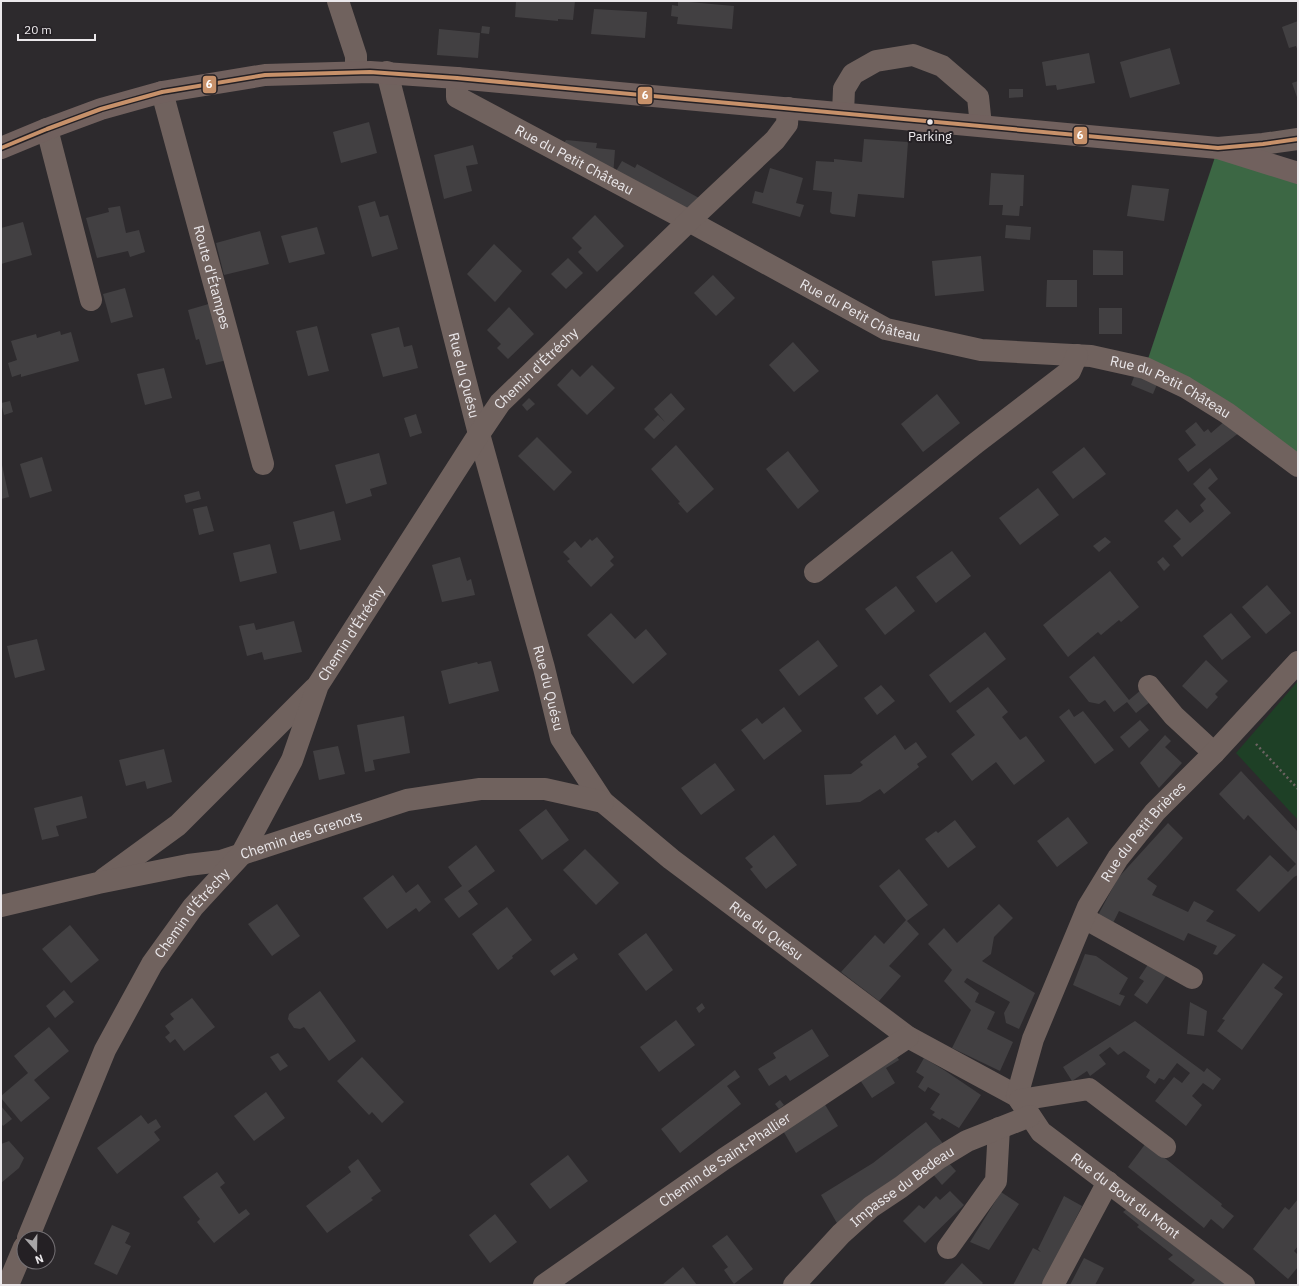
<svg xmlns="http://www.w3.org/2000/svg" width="1299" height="1286" font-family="'IBM Plex Sans',sans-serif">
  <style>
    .green { fill: #1e4026 }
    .forest { fill: #3c6744 }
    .building { fill: #424042 }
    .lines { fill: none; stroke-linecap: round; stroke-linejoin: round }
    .path { stroke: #6c6362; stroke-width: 2.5; stroke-dasharray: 2 3; stroke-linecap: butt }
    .minor { stroke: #70625e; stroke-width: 22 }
    .major { stroke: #71615e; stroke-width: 22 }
    .bus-1-casing { stroke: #242024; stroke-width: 7 }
    .bus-1 { stroke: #c7916a; stroke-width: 4 }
    .bus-dot { fill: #ebe8eb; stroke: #242024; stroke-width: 1.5 }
    .labels { text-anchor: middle; stroke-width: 4; stroke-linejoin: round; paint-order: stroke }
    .bus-label { font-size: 13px; fill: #ebe8eb; stroke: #242024 }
    .street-label { font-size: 14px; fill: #ebe8eb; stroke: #242024 }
    .line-badge { stroke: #242024; stroke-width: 1.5 }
    .badge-label { font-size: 11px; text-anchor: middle; font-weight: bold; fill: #fff }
  </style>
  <rect width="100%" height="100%" fill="#2d2a2d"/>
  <path class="green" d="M1298 681V820L1236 753Z"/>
  <path class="forest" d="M1218 148 1298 176V466L1145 368Z"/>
  <g class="building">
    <path d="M516 1H575L573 20 558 19V21L515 17Z"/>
    <path d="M678 1 734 6 732 29 677 24 678 17 671 16 672 5 678 6Z"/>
    <path d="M594 9 647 12 645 38 591 34Z"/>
    <path d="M1298 21V51L1296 46 1289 48 1282 27Z"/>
    <path d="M482 26 490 27 489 34 481 33Z"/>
    <path d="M439 29 480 33 478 58 437 55Z"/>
    <path d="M1170 48 1180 84 1130 98 1120 62Z"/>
    <path d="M1089 53 1095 83 1057 90 1056 85 1046 86 1042 62Z"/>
    <path d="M1298 81V100L1292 83Z"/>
    <path d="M1009 89H1023V97L1009 98Z"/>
    <path d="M369 122 377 153 341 163 333 132Z"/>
    <path d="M864 139 908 142 904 198 858 194 855 217 832 214 830 212 832 192 813 190 816 161 834 162V159L862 162Z"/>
    <path d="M566 140 597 143 596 148 615 150 613 176 561 148Z"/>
    <path d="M473 145 478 164 466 166 472 191 444 199 434 155Z"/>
    <path d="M622 161 635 168 637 164 699 198 681 213 613 176Z"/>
    <path d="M770 168 803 178 796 203 804 205 800 217 752 203 755 191 763 193Z"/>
    <path d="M991 173 1024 175 1023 206H1020L1019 216 1002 215 1003 205H989Z"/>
    <path d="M1132 185 1169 189 1164 221 1127 216Z"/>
    <path d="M375 201 380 217 388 215 398 249 372 257 358 206Z"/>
    <path d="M120 206 126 233 139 230 145 252 130 257 128 251 97 258 86 218 109 212 108 208Z"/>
    <path d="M595 215 624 246 597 272 578 252 582 248 572 238Z"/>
    <path d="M23 222 32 255 1 264V228Z"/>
    <path d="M1006 225 1031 227 1030 240 1005 238Z"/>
    <path d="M317 227 325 254 289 263 281 236Z"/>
    <path d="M260 231 269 264 224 275 216 243Z"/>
    <path d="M494 244 522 271 495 302 467 274Z"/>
    <path d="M1093 250 1123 251V275H1093Z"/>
    <path d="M981 256 984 291 935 296 932 261Z"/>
    <path d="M568 258 583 273 566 289 551 274Z"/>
    <path d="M713 275 735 298 716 316 694 293Z"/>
    <path d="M1047 280H1077V307H1046Z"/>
    <path d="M125 288 133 317 111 323 103 294Z"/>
    <path d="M212 303 227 360 206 365 199 339 196 340 188 310Z"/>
    <path d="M509 307 534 334 508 359 497 348 501 344 487 330Z"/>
    <rect x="1099" y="308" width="23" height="26"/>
    <path d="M317 326 329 371 308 376 296 331Z"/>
    <path d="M399 327 404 347 412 345 418 368 383 377 371 334Z"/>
    <path d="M60 331 61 335 71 332 79 361 21 377V374L12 377 8 363 17 360 11 341 36 334 37 338Z"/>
    <path d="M793 342 819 371 794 392 769 365Z"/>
    <path d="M592 365 615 388 587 415 557 385 572 369 580 377Z"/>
    <path d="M164 368 172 398 145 405 137 374Z"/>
    <path d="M1135 374 1158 382 1153 394 1131 385Z"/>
    <path d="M671 393 685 409 654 439 644 429 658 415 665 422 654 409Z"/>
    <path d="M937 394 960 423 923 452 901 424Z"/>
    <path d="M529 398 535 404 527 411 522 405Z"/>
    <path d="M10 401 13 412 4 415 1 403Z"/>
    <path d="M416 414 422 433 410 437 404 418Z"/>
    <path d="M1225 421 1240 432 1188 472 1178 459 1196 445 1185 431 1196 422 1204 432 1208 429 1211 433Z"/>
    <path d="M537 437 572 472 554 491 518 456Z"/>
    <path d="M676 445 714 489 687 513 678 503 680 502 651 469Z"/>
    <path d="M1084 447 1106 474 1073 499 1052 472Z"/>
    <path d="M788 451 819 491 798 509 766 469Z"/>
    <path d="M379 453 387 484 370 489 372 496 346 504 335 465Z"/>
    <path d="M42 457 52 491 30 498 20 464Z"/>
    <path d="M2 465 9 497 1 499V466Z"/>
    <path d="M1210 468 1218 479 1208 488 1231 513 1182 557 1173 546 1181 539 1164 521 1177 509 1190 523 1204 511 1200 505 1206 499 1193 484Z"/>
    <path d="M1038 488 1059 515 1020 545 999 518Z"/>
    <path d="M199 491 201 499 186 503 184 495Z"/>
    <path d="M207 506 214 531 199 535 193 509Z"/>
    <path d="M334 511 341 540 300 550 293 522Z"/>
    <path d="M597 537 614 557 610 561 614 565 591 587 567 561 570 559 563 552 575 541 581 548 590 539 592 541Z"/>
    <path d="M1105 537 1111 542 1099 552 1093 546Z"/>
    <path d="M270 544 277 573 240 582 233 553Z"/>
    <path d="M952 551 971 576 936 603 916 577Z"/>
    <path d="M460 557 467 581 471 579 475 595 442 602 432 565Z"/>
    <path d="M1163 557 1170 565 1164 571 1157 562Z"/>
    <path d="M1110 571 1139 607 1121 622 1119 620 1101 635 1098 632 1068 657 1043 625Z"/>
    <path d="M1267 585 1291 613 1266 634 1242 607Z"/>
    <path d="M896 586 915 611 885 635 865 609Z"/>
    <path d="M611 613 635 639 646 629 667 654 633 684 587 635Z"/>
    <path d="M1231 613 1251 637 1222 660 1203 636Z"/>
    <path d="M294 621 302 652 264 660 262 652 247 656 239 626 254 623 256 630Z"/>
    <path d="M985 632 1006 659 950 703 929 675Z"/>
    <path d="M37 639 45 670 15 678 7 646Z"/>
    <path d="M818 640 838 666 799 696 779 670Z"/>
    <path d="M1094 656 1129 700 1141 690 1150 702 1136 713 1127 702 1114 712 1105 700 1099 704 1089 702 1069 677Z"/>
    <path d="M1206 660 1228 681 1215 694 1218 697 1207 709 1182 686Z"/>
    <path d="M491 661 499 691 449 704 441 671 477 662 478 664Z"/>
    <path d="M881 685 895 701 877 715 864 698Z"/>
    <path d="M988 687 1008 712 1002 717 1020 740 1026 736 1045 761 1014 785 996 762 972 781 951 754 975 735 956 711Z"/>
    <path d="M784 707 802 731 764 760 741 730 757 718 762 724Z"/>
    <path d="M1069 709 1074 717 1083 711 1114 750 1095 764 1059 717Z"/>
    <path d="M404 716 410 753 373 760 375 770 365 772 357 725Z"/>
    <path d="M1140 720 1149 730 1129 748 1120 737Z"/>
    <path d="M895 735 905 750 916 742 927 757 917 764 919 767 884 794 880 789 860 802 826 805 824 775 851 774 863 765 860 762Z"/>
    <path d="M1165 735 1171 741 1165 747 1182 763 1159 788 1140 763Z"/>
    <path d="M338 746 345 774 319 780 313 751Z"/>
    <path d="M164 749 172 782 147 789 145 781 126 786 119 760Z"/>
    <path d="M715 763 735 790 701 815 681 788Z"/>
    <path d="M1241 771 1298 832V875L1294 877 1259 912 1236 890 1270 855 1288 872 1296 864 1248 815 1244 820 1219 794Z"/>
    <path d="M82 796 87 818 56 826 59 836 42 840 34 808Z"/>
    <path d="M546 809 569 840 542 860 519 830Z"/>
    <path d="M1068 817 1088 843 1057 867 1037 841Z"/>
    <path d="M955 820 976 847 948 868 925 839 936 831 938 833Z"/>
    <path d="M1168 823 1183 838 1147 879 1157 886 1152 895 1188 912 1194 901 1214 911 1206 921 1236 935 1217 955 1213 954 1217 946 1188 933 1184 941 1119 911 1112 925 1097 917 1118 878Z"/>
    <path d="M774 835 797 865 766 889 750 869 753 867 745 858Z"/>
    <path d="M476 845 495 871 468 891 478 904 459 918 444 899 462 886 448 867Z"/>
    <path d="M585 849 619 883 596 905 563 870Z"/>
    <path d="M899 869 928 905 907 921 919 934 889 966 901 976 879 1001 841 972 875 935 884 944 906 920 879 886Z"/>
    <path d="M393 875 406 893 418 884 431 902 419 912 416 908 387 929 363 898Z"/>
    <path d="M277 904 300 936 272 956 248 924Z"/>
    <path d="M999 904 1013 918 994 937 991 954 982 961 1035 993 1019 1029 1006 1023 1004 1013 1010 1002 967 978 964 982 979 993 975 1002 995 1012 987 1029 1013 1042 1000 1071 952 1048 971 1010 944 981 952 970 928 944 944 928 957 943Z"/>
    <path d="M507 907 532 940 512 956 513 958 498 970 472 934Z"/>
    <path d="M70 925 99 960 71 983 42 949Z"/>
    <path d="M646 933 673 970 646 991 618 954Z"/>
    <path d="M574 953 578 959 554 976 550 971Z"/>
    <path d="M1085 954 1096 956 1128 978 1119 994 1125 996 1120 1006 1073 985Z"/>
    <path d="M1149 963 1168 973 1147 1004 1134 995 1144 981 1139 978Z"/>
    <path d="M1263 963 1283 977 1274 988 1283 994 1242 1050 1217 1031 1225 1020 1222 1019Z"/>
    <path d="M64 990 74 1002 55 1018 46 1006Z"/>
    <path d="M320 991 356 1041 329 1061 304 1027 300 1029 294 1028 288 1019 289 1014Z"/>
    <path d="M192 998 215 1027 184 1051 175 1039 170 1043 165 1037 170 1033 165 1026 174 1019 170 1014Z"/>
    <path d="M1190 1002 1207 1011 1204 1036 1187 1034Z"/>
    <path d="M702 1003 705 1008 699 1013 696 1008Z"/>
    <path d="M676 1020 695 1045 659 1072 640 1047Z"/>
    <path d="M1135 1021 1204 1072 1207 1068 1221 1079 1213 1090 1203 1083 1192 1096 1202 1105 1186 1126 1155 1101 1174 1077 1182 1083 1190 1073 1177 1063 1164 1080 1159 1078 1155 1084 1146 1077 1150 1070 1124 1051 1118 1055 1110 1047 1099 1055 1106 1064 1090 1076 1087 1071 1072 1081 1063 1067Z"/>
    <path d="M49 1027 69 1051 34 1080 50 1098 21 1122 1 1098V1096L28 1073 14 1056Z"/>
    <path d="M812 1029 829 1056 790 1081 786 1075 769 1086 758 1069 776 1058 773 1053Z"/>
    <path d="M278 1053 288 1066 280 1071 270 1057Z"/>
    <path d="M362 1057 404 1102 382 1123 372 1112 369 1115 337 1081Z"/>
    <path d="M897 1057 899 1060 886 1068 895 1083 872 1098 860 1080Z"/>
    <path d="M924 1058 944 1070 981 1095 959 1128 942 1118 940 1120 932 1115 935 1112 930 1109 940 1094 928 1087 925 1092 918 1087 924 1077 916 1072Z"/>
    <path d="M735 1070 740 1077 727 1086 741 1104 680 1153 661 1129Z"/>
    <path d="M266 1092 285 1118 254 1141 234 1116Z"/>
    <path d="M780 1100 784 1105 779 1109 775 1104Z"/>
    <path d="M824 1103 838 1126 796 1153 782 1129Z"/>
    <path d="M1 1106 12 1119 3 1126 1 1123Z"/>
    <path d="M141 1115 148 1124 156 1119 161 1127 154 1132 160 1140 117 1174 97 1148Z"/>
    <path d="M926 1122 945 1146 838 1225 821 1195 873 1163Z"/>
    <path d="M9 1141 24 1158 19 1168 1 1183V1144Z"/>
    <path d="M1146 1143 1222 1204 1221 1206 1234 1216 1223 1229 1211 1219 1204 1228 1128 1167Z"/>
    <path d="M568 1155 588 1181 550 1209 530 1184Z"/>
    <path d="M358 1159 381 1191 371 1198 373 1200 327 1233 306 1206 351 1172 348 1167Z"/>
    <path d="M947 1161 956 1171 942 1185 932 1173Z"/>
    <path d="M217 1172 225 1183 220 1187 239 1214 246 1209 250 1214 214 1243 197 1222 200 1219 183 1197Z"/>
    <path d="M950 1191 964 1205 925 1243 903 1221 919 1205 924 1209 936 1196 940 1200Z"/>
    <path d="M1001 1192 1019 1204 989 1250 970 1242Z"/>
    <path d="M1064 1196 1082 1206 1047 1276 1042 1285H1013L1033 1248 1041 1252 1038 1249Z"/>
    <path d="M1298 1199V1246L1294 1251 1298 1255V1267L1288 1279 1253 1249 1285 1207 1289 1210Z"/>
    <path d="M1127 1209 1227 1285H1190L1195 1280 1168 1259 1173 1255 1137 1227 1139 1225 1123 1212Z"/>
    <path d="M495 1214 517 1242 490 1263 469 1235Z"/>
    <path d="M112 1225 130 1233 125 1243 131 1246 117 1275 94 1264Z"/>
    <path d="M727 1235 753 1269 734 1284 724 1270 728 1267 712 1246Z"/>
    <path d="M1084 1258 1104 1268 1095 1285H1070Z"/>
    <path d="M962 1263 983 1283 981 1285H943Z"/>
    <path d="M683 1267 697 1285H662Z"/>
  </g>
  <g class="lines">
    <path class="path" d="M1256 744 1298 789"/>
    <g class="minor">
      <path d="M338 1 356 56V72"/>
      <path id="s1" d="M387 72 479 434 544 668 561 738 603 802 671 859 908 1037 1017 1096 1041 1132 1244 1285"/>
      <path id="s2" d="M457 78V97L689 221 886 329 981 350 1091 356 1145 368 1185 387 1227 413 1298 466"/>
      <path id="s3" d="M162 92 263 464"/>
      <path d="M843 113 844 89 853 74 876 61 913 55 942 66 978 97 981 126"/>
      <path d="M47 129 91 300"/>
      <path d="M1218 148 1263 144 1298 139"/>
      <path d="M815 572 976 443 1070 371 1077 355"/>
      <path d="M1149 686 1174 716 1214 753"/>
      <path d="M104 879 178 825 314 689"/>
      <path id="s4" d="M1 906 98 883 188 865 221 861 407 800 480 789H545L603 802"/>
      <path d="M1084 918 1192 978"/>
      <path id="s5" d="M1017 1096 1033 1039 1088 907 1118 858 1155 812 1214 753 1298 662"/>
      <path d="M1020 1100 1089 1089 1165 1147"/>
      <path id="s6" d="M28 1238 105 1050 152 964 193 907 241 855 292 760 318 685 479 434 500 403 689 221 775 140 787 124 788 108"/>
      <path d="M948 1248 996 1181 999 1128"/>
      <path d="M8 1285 24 1247"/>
      <path id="s7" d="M544 1285 724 1159 908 1037"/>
      <path id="s8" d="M794 1285 841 1234 871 1207 901 1187 939 1158 967 1141 1030 1116"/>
      <path d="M1053 1285 1108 1182"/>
    </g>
    <path class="major" d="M1 148 47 129 101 109 162 92 265 75 370 72 457 78 1218 148 1298 173"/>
    <defs>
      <path id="bus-1" d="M1 148 47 129 101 109 162 92 265 75 370 72 457 78 1218 148 1263 144 1298 139"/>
    </defs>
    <use href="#bus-1" class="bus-1-casing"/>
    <use href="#bus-1" class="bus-1"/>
  </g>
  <circle class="bus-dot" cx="930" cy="122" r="3.5"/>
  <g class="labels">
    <g class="bus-label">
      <text x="930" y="141">Parking</text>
    </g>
    <g class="street-label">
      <text dy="5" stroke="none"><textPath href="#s2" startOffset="152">Rue du Petit Château</textPath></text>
      <text dy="5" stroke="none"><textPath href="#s3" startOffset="192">Route d'Étampes</textPath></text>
      <text dy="5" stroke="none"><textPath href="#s2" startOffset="476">Rue du Petit Château</textPath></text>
      <text dy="5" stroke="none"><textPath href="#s6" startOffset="1015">Chemin d'Étréchy</textPath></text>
      <text dy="5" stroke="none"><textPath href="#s1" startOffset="313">Rue du Quésu</textPath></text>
      <text dy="5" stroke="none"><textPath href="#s2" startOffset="800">Rue du Petit Château</textPath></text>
      <text dy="5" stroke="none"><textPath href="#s6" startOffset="691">Chemin d'Étréchy</textPath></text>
      <text dy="5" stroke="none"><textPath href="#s1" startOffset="637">Rue du Quésu</textPath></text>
      <text dy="5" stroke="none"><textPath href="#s5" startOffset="296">Rue du Petit Brières</textPath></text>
      <text dy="5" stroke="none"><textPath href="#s4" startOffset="309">Chemin des Grenots</textPath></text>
      <text dy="5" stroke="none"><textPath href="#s6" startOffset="366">Chemin d'Étréchy</textPath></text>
      <text dy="5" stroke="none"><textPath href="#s1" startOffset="973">Rue du Quésu</textPath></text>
      <text dy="5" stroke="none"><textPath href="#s7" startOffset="220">Chemin de Saint-Phallier</textPath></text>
      <text dy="5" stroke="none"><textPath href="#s8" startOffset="147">Impasse du Bedeau</textPath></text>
      <text dy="5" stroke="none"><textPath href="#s1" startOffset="1423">Rue du Bout du Mont</textPath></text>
    </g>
  </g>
  <g class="line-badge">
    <rect x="202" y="75" width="15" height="19" rx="4" fill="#c7916a"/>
    <rect x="637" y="86" width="16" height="19" rx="4" fill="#c7916a"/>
    <rect x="1073" y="126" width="15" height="19" rx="4" fill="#c7916a"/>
  </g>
  <g class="badge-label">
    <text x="209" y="88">6</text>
    <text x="645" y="99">6</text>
    <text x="1080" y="139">6</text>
  </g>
  <rect width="1299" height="1286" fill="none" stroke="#ebe8eb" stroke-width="4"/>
  <g transform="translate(36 1250) rotate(160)"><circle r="19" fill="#242024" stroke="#747074"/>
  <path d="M0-3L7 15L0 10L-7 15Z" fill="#a8a6a8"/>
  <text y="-6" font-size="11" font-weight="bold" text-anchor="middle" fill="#ebe8eb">N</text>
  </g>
  <path d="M18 34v6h77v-6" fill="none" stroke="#ebe8eb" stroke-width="2"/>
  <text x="24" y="34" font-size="12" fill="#ebe8eb" stroke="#242024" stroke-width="3" paint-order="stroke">20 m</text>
</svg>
